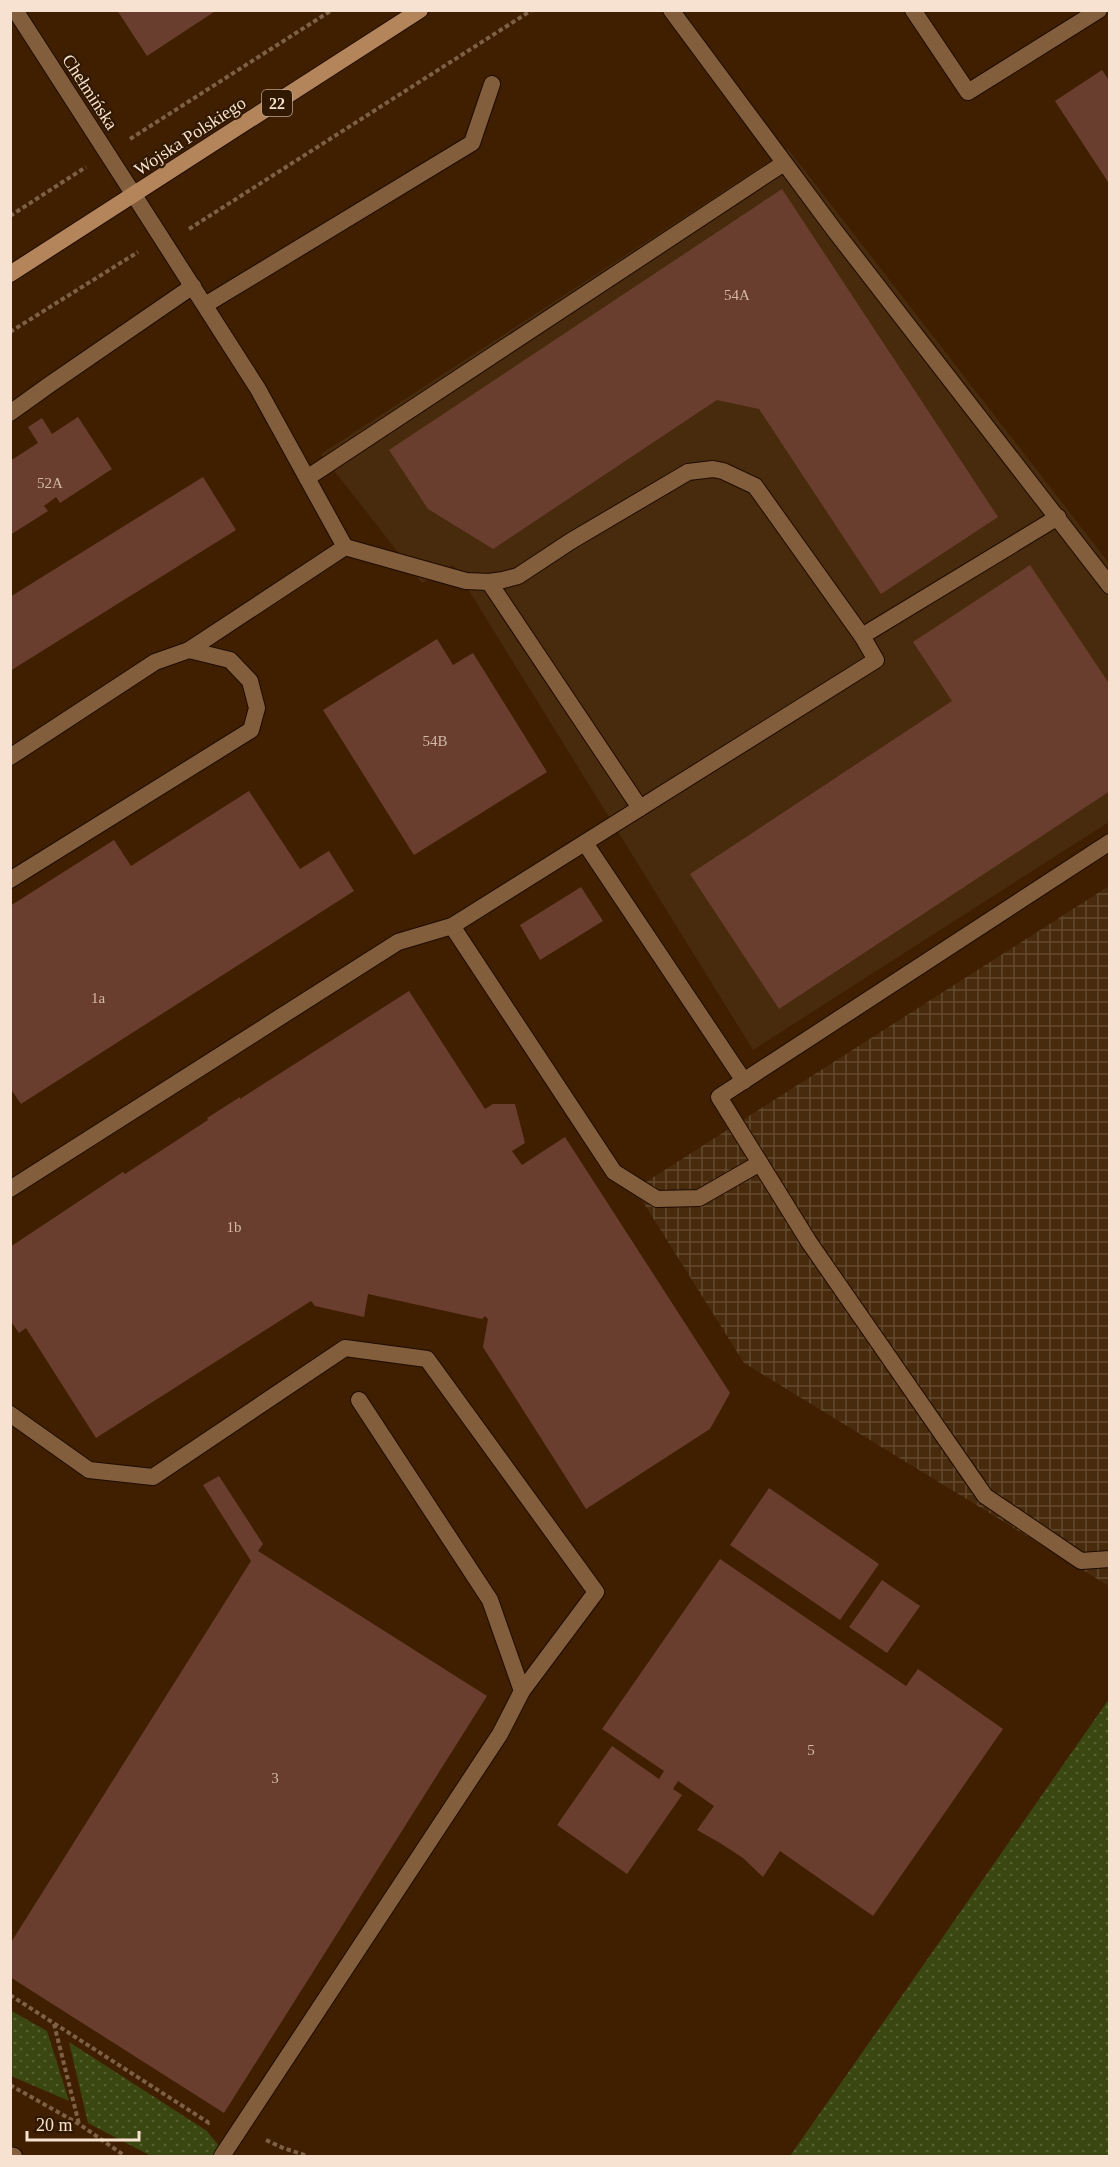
<svg xmlns="http://www.w3.org/2000/svg" width="1120" height="2167" font-family="Georgia,serif">
  <style>
    .built { fill: #482a0c }
    .industrial { fill: url(#industrial-grid) }
    .grass { fill: url(#grass-dots) }
    .building { fill: #6a3e2e }
    .lines { fill: none; stroke-linecap: round; stroke-linejoin: round }
    .service-casing { stroke: #1e0c00; stroke-width: 18 }
    .minor-casing { stroke: #1e0c00; stroke-width: 18 }
    .primary-casing { stroke: #1e0c00; stroke-width: 18 }
    .path { stroke: #7d6046; stroke-width: 4; stroke-dasharray: 4.5 3; stroke-linecap: butt }
    .service { stroke: #835e3d; stroke-width: 16 }
    .minor { stroke: #835e3d; stroke-width: 16 }
    .primary { stroke: #b4845b; stroke-width: 16 }
    .labels { text-anchor: middle; stroke-width: 4.5; stroke-linejoin: round; paint-order: stroke }
    .number-label { font-size: 15px; fill: #d4b8a8 }
    .shield { fill: #311801; stroke: #bca592; stroke-width: 1.5 }
    .shield-label { font-size: 16px; font-weight: bold; fill: #f7e1d0 }
    .street-label { font-size: 18px; fill: #f7e1d0; stroke: #311801 }
  </style>
  <defs>
    <pattern id="industrial-grid" width="8" height="8" patternUnits="userSpaceOnUse" patternTransform="scale(1.5)"><rect width="8" height="8" fill="#482a0c"/><path d="M0 4h8M4 0v8" fill="none" stroke="#63492e"/></pattern>
    <pattern id="grass-dots" width="8" height="8" patternUnits="userSpaceOnUse" patternTransform="scale(1.5)"><rect width="8" height="8" fill="#3b4711"/><path d="M2 2h.1M6 6h.1" fill="none" stroke="#586133" stroke-width="1.8" stroke-linecap="round"/></pattern>
  </defs>
  <rect width="100%" height="100%" fill="#3f1f00"/>
  <path class="built" d="M788 149 1109 563V822L753 1050 453 565 422 583 321 454Z"/>
  <path class="industrial" d="M1109 886V1586L744 1363 635 1189Z"/>
  <g class="grass">
    <path d="M1109 1699V2156H790Z"/>
    <path d="M10 2010 47 2031 69 2101 11 2076Z"/>
    <path d="M69 2042 207 2131 219 2146 214 2156H151L88 2123Z"/>
  </g>
  <g class="building">
    <path d="M117 10H217L147 56Z"/>
    <path d="M1102 70 1110 82V185L1055 101Z"/>
    <path d="M782 189 998 517 881 594 759 409 717 400 493 549 428 509 389 450Z"/>
    <path d="M78 417 112 469 60 503 56 497 44 506 48 511 10 535V461L38 443 28 427 42 418 52 434Z"/>
    <path d="M203 477 236 530 10 671V597Z"/>
    <path d="M1030 565 1110 685V791L779 1009 690 874 952 701 913 642Z"/>
    <path d="M437 639 453 665 473 653 547 772 414 855 323 710Z"/>
    <path d="M249 791 300 869 329 851 354 891 21 1104 10 1088V906L114 840 131 866Z"/>
    <path d="M581 887 603 921 540 960 520 925Z"/>
    <path d="M409 991 485 1109 493 1104H515L525 1143 512 1151 522 1165 565 1137 730 1393 710 1429 586 1509 483 1347 488 1319 485 1316 482 1319 368 1294 364 1317 315 1306 311 1301 96 1438 26 1328 19 1333 10 1320V1247L123 1172 125 1174 208 1120 207 1118 240 1097V1099Z"/>
    <path d="M219 1476 263 1544 258 1551 487 1696 224 2113 10 1977V1944L251 1561 203 1485Z"/>
    <path d="M769 1488 879 1564 840 1620 730 1545Z"/>
    <path d="M720 1559 906 1686 918 1669 1003 1729 873 1916 780 1851 763 1877 743 1858 720 1843 697 1830 714 1806 678 1781 673 1789 682 1795 627 1874 557 1825 612 1746 659 1779 664 1771 602 1729Z"/>
    <path d="M882 1580 920 1606 887 1653 849 1627Z"/>
  </g>
  <g class="lines">
    <defs>
      <g id="service">
        <path d="M671 10 835 231 1110 586"/>
        <path d="M913 10 968 92 1099 10"/>
        <path d="M134 195 258 389 345 547"/>
        <path d="M205 305 472 143 492 84"/>
        <path d="M10 413 49 385 193 286"/>
        <path d="M307 478 784 163"/>
        <path d="M489 582 640 808"/>
        <path d="M189 650 345 547 466 581 489 582 503 580 518 576 571 541 688 472 713 469 723 471 755 486 862 636"/>
        <path d="M10 757 155 662 189 650 230 660 250 681 257 708 251 730 10 880"/>
        <path d="M1110 842 719 1097 809 1242 985 1496 1081 1561 1110 1559"/>
        <path d="M585 843 744 1081"/>
        <path d="M760 1163 699 1198 657 1199 614 1172 452 926 876 660 862 636 1058 517"/>
        <path d="M10 1189 398 942 452 926"/>
        <path d="M10 1414 89 1470 153 1477 345 1348 427 1359 596 1592 522 1691"/>
        <path d="M222 2156 500 1734 522 1691 490 1600 359 1400"/>
      </g>
      <g id="minor">
        <path d="M15 10 134 195"/>
        <path d="M10 2155 14 2156"/>
      </g>
      <path id="primary" d="M10 274 420 10"/>
    </defs>
    <use href="#service" class="service-casing"/>
    <use href="#minor" class="minor-casing"/>
    <use href="#primary" class="primary-casing"/>
    <g class="path">
      <path d="M130 139 332 10"/>
      <path d="M10 216 86 167"/>
      <path d="M189 229 532 10"/>
      <path d="M10 332 138 252"/>
      <path d="M10 1995 209 2123 212 2122"/>
      <path d="M54 2024 79 2124"/>
      <path d="M10 2085 79 2124 125 2156"/>
      <path d="M266 2140 283 2148 308 2156"/>
    </g>
    <use href="#service" class="service"/>
    <use href="#minor" class="minor"/>
    <use href="#primary" class="primary"/>
  </g>
  <g class="labels">
    <g class="number-label">
      <text x="737" y="300">54A</text>
      <text x="50" y="488">52A</text>
      <text x="435" y="746">54B</text>
      <text x="98" y="1003">1a</text>
      <text x="234" y="1232">1b</text>
      <text x="811" y="1755">5</text>
      <text x="275" y="1783">3</text>
    </g>
    <rect class="shield" x="262" y="90" width="30" height="26" rx="4.5"/>
    <g class="shield-label">
      <text x="277" y="109">22</text>
    </g>
    <g class="street-label">
      <text transform="translate(90 92) rotate(57)" y="6">Chełmińska</text>
      <text transform="translate(190 136) rotate(-33)" y="6">Wojska Polskiego</text>
    </g>
  </g>
  <rect width="1120" height="2167" fill="none" stroke="#f7e1d0" stroke-width="24"/>
  <path d="M27 2131v9h112v-9" fill="none" stroke="#f7e1d0" stroke-width="3"/>
  <text x="36" y="2131" font-size="18" fill="#f7e1d0" stroke="#311801" stroke-width="4.5" paint-order="stroke">20 m</text>
</svg>
